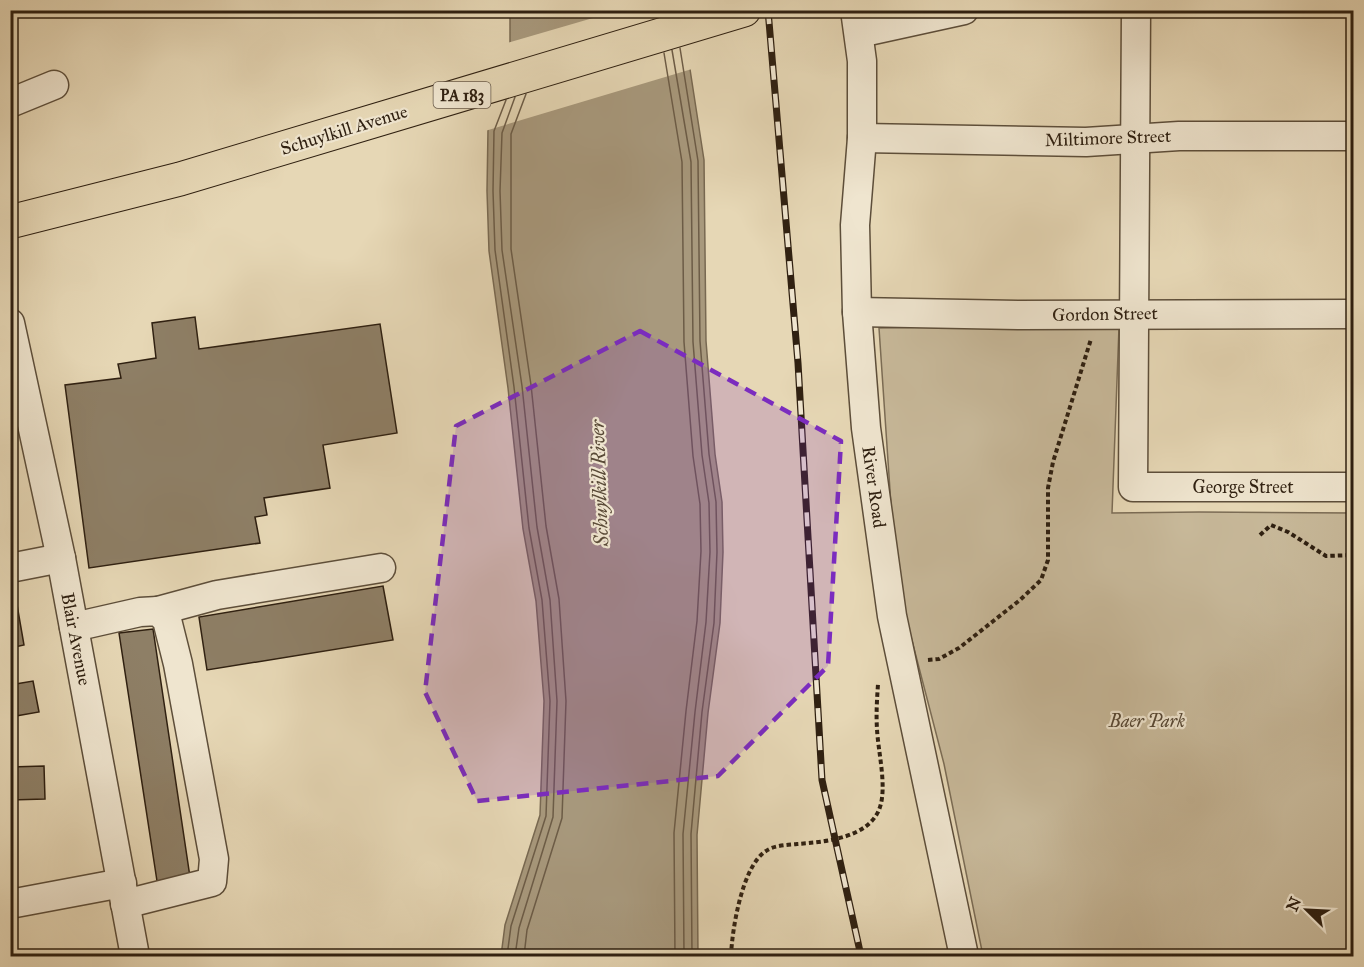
<svg xmlns="http://www.w3.org/2000/svg" width="1364" height="967" font-family="'IM FELL Great Primer',serif">
  <style>
    .green { fill: #c7b899; stroke: #7b6c55; stroke-width: 1.5 }
    .water { fill: #a8997d; stroke: #786952; stroke-width: 1.5 }
    .pier { fill: #e6d7b5 }
    .lines { fill: none; stroke-linecap: round; stroke-linejoin: round }
    .shore { stroke: #6c5c47; stroke-width: 1.5 }
    .building { fill: #8e7f66; stroke: #2f2011; stroke-width: 1.5 }
    .minor-casing { stroke: #5d4e3a; stroke-width: 31 }
    .major-casing { stroke: #2f2011; stroke-width: 35 }
    .path { stroke: #2f2011; stroke-width: 4; stroke-dasharray: 4.5 3; stroke-linecap: butt }
    .minor { stroke: #efe5cf; stroke-width: 28 }
    .major { stroke: #e6d7b5; stroke-width: 33 }
    .rail-casing { stroke: #2f2011; stroke-width: 7 }
    .rail { stroke: #efe5cf; stroke-width: 4.5; stroke-dasharray: 14; stroke-linecap: butt }
    .marked { fill: #7b2cbf; fill-opacity: 0.2; stroke: #7b2cbf; stroke-width: 4.5; stroke-dasharray: 12 8; stroke-linejoin: round }
    .labels { text-anchor: middle; stroke-width: 4.5; stroke-linejoin: round; paint-order: stroke }
    .shield { fill: #efe5cf; stroke: #695b4a; stroke-width: 1.5 }
    .shield-label { font-size: 16px; font-weight: bold; fill: #2f2011 }
    .street-label { font-size: 18px; fill: #2f2011; stroke: #efe5cf }
    .park-label { font-size: 18px; font-style: italic; fill: #554633; stroke: #efe5cf }
    .water-label { font-size: 20px; font-style: italic; fill: #594a37; stroke: #efe5cf }
  </style>
  <rect width="100%" height="100%" fill="#e6d7b5"/>
  <filter id="stains"><feTurbulence type="fractalNoise" baseFrequency=".00333" numOctaves="4"/><feColorMatrix values="0 0 0 0 .2 0 0 0 0 .09 0 0 0 0 .02 0 0 0 .5 -.17"/></filter>
  <radialGradient id="worn" r=".72"><stop offset=".6" stop-color="#630" stop-opacity="0"/><stop offset="1" stop-color="#630" stop-opacity=".3"/></radialGradient>
  <path class="green" d="M977 326 1119 327 1112 513 1199 512 1353 513V956H983L944 764 896 579 879 328Z"/>
  <path class="water" d="M510 11H681L704 160 706 341 715 454 722 502 723 552 720 623 708 713 697 835 698 956H501L505 925 540 815 544 701 536 601 523 529 508 388 489 251 487 191 488 130 510 67Z"/>
  <path class="pier" d="M684 10 692 69 485 131 491 111 502 85 507 67V43L617 11Z"/>
  <g class="lines">
    <g class="shore">
      <path d="M680 48 698 161 700 341 709 454 716 502 717 552 714 623 702 712 691 834 692 956"/>
      <path d="M672 50 691 162 693 342 702 455 709 503 710 552 706 622 695 712 683 834 684 956"/>
      <path d="M664 53 682 162 684 342 693 456 700 504 701 551 697 621 686 711 674 833 675 956"/>
      <path d="M506 100 494 131 493 191 495 250 514 387 529 528 542 600 550 701 546 816 511 926 507 956"/>
      <path d="M515 956 519 928 553 817 557 701 550 600 537 527 522 386 502 250 500 191 502 133 515 97"/>
      <path d="M524 956 527 930 562 818 566 701 559 599 546 526 531 385 511 249V134L526 94"/>
    </g>
  </g>
  <g class="building">
    <path d="M195 317 199 349 380 324 397 433 323 445 330 488 264 498 267 515 255 517 260 543 89 568 65 385 121 378 118 364 156 358 152 323Z"/>
    <path d="M383 586 393 640 207 670 199 617Z"/>
    <path d="M16 599 24 645 10 648V600Z"/>
    <path d="M153 629 190 877 157 881 119 633Z"/>
    <path d="M33 681 39 712 10 717V685Z"/>
    <path d="M44 766 45 799 10 800V767Z"/>
  </g>
  <g class="lines">
    <defs>
      <g id="minor">
        <path d="M855 10 862 61V138L855 225 857 312 866 428 892 616 964 956"/>
        <path d="M1136 10 1133 487H1354"/>
        <path d="M859 33 964 10"/>
        <path d="M10 103 54 85"/>
        <path d="M862 138 1086 142 1179 136H1354"/>
        <path d="M857 312 1018 315 1354 314"/>
        <path d="M10 323 61 558 135 956"/>
        <path d="M10 568 61 558"/>
        <path d="M158 611 217 595 381 568"/>
        <path d="M74 627 140 612 158 611 167 620 178 664 214 859 212 882 125 904"/>
        <path d="M10 904 122 883"/>
      </g>
      <path id="major" d="M10 222 180 179 744 10"/>
    </defs>
    <use href="#minor" class="minor-casing"/>
    <use href="#major" class="major-casing"/>
    <g class="path">
      <path d="M1260 535 1271 525 1288 532 1326 556 1354 555"/>
      <path d="M928 660 939 659 959 648 1020 600 1041 580 1048 560V488L1053 462 1091 339"/>
      <path d="M731 956C732 930 742 866 766 851 774 845 788 845 797 844 825 842 870 838 880 807 887 786 878 751 877 729 876 714 877 699 878 684"/>
    </g>
    <use href="#minor" class="minor"/>
    <use href="#major" class="major"/>
    <defs>
      <path id="rail" d="M768 10 798 363 822 780 861 956"/>
    </defs>
    <use href="#rail" class="rail-casing"/>
    <use href="#rail" class="rail"/>
  </g>
  <path class="marked" d="M640 331 841 441 828 666 718 776 477 801 425 692 456 426Z"/>
  <g class="labels">
    <rect class="shield" x="433.5" y="82" width="57" height="26" rx="4.5"/>
    <g class="shield-label">
      <text x="462" y="101">PA 183</text>
    </g>
    <g class="street-label">
      <text transform="translate(344 130) rotate(-17)" y="6">Schuylkill Avenue</text>
      <text transform="translate(1108 138) rotate(-2)" y="6">Miltimore Street</text>
      <text transform="translate(1105 314) rotate(-1)" y="6">Gordon Street</text>
      <text transform="translate(874 487) rotate(82)" y="6">River Road</text>
      <text x="1243" y="493">George Street</text>
      <text transform="translate(76 639) rotate(79)" y="6">Blair Avenue</text>
    </g>
    <g class="park-label">
      <text x="1147" y="727">Baer Park</text>
    </g>
    <g class="water-label">
      <text transform="translate(599 483) rotate(-92)" y="7">Schuylkill River</text>
    </g>
  </g>
  <rect width="1364" height="967" fill="none" stroke="#e6d7b5" stroke-width="36"/>
  <rect x="12" y="12" width="1340" height="943" fill="none" stroke="#2f2011" stroke-width="3"/>
  <rect x="18" y="18" width="1328" height="931" fill="none" stroke="#2f2011" stroke-width="1.5"/>
  <g transform="translate(1307 910) rotate(294)" stroke="#efe5cf" stroke-width="4.5" paint-order="stroke">
  <path d="M0-4.5L10 22L0 15L-10 22Z" fill="#2f2011"/>
  <text y="-9" font-size="16" font-weight="bold" text-anchor="middle" fill="#2f2011">N</text>
  </g>
  <rect width="100%" height="100%" filter="url(#stains)"/>
  <rect width="100%" height="100%" fill="url(#worn)"/>
</svg>
